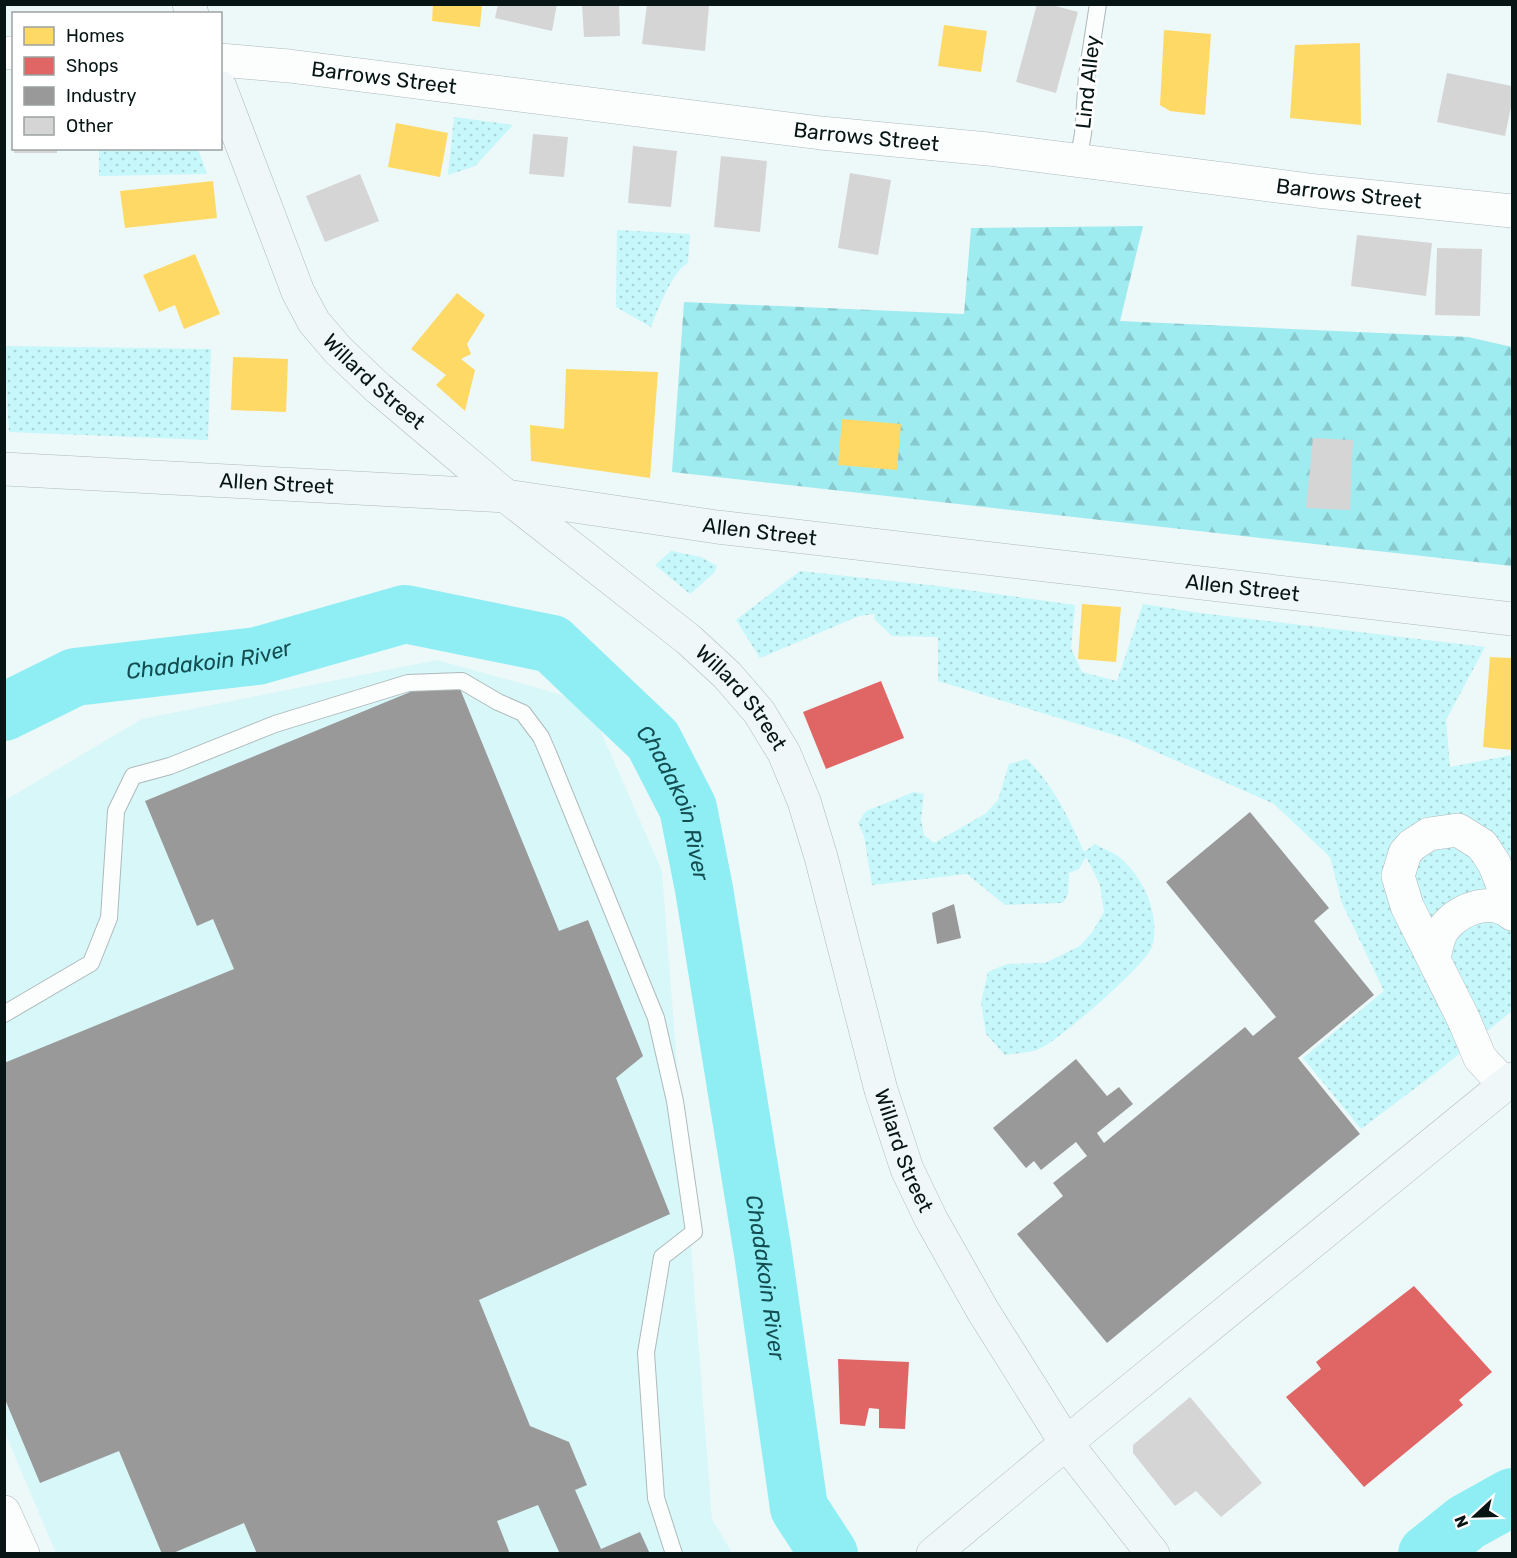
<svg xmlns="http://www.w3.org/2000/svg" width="1517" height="1558" font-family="Rubik,sans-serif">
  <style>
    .built { fill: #d8f7f9 }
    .grass { fill: url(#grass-dots) }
    .forest { fill: url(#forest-firs) }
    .homes { fill: #ffd966 }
    .shops { fill: #e06666 }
    .industry { fill: #999 }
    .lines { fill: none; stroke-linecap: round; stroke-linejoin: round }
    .river { stroke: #8feef3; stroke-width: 58 }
    .building { fill: #d6d5d5 }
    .lane-casing { stroke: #aeb9ba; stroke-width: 18 }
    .street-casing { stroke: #aeb9ba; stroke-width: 34 }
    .secondary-casing { stroke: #aeb9ba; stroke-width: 34 }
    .lane { stroke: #fcfefe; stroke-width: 16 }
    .street { stroke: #fcfefe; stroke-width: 33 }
    .secondary { stroke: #f0f7f8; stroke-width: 33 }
    .labels { text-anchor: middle; stroke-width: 6; stroke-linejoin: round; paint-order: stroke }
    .street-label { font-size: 21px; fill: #071515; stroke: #fff }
    .water-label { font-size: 22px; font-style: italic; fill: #134d51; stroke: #fff }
  </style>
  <defs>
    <pattern id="grass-dots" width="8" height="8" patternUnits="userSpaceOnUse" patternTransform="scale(1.5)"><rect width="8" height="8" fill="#c6f7fa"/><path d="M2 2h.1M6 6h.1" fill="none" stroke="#a9d3d5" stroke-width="1.8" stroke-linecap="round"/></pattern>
    <pattern id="forest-firs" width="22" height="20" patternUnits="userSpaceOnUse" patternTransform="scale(1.5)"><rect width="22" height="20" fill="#9eebf0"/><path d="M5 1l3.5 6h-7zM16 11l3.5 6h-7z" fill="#87c9cd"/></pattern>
  </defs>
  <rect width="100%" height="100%" fill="#edf8f9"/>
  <path class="built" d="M437 660 588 702 662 871 712 1519 732 1553H56L5 1433 4 801 142 719Z"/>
  <g class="grass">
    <path d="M454 117 513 125 475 166 448 175Z"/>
    <path d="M99 149H198L207 174 99 176Z"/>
    <path d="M617 230 690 234 688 263C672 271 658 310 651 327L616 307Z"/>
    <path d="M4 346 211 349 208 440 9 432Z"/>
    <path d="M671 551 701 557 717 566 714 573 690 594 655 565Z"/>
    <path d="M800 571 938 586 1075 605 1071 648 1082 672 1117 681 1143 604 1200 613 1485 647 1446 720 1450 767 1512 755V1011L1438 1071 1361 1129 1303 1058 1384 991 1342 903 1330 857 1274 804 1127 739 938 681V637L892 636 874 619 875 614 859 616 760 658 736 620Z"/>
    <path d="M1027 759C1053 785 1069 818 1084 852L1095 844C1103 849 1113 852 1119 857 1144 877 1161 916 1152 947 1147 964 1059 1040 1041 1048 1031 1053 1016 1053 1005 1055L986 1034 981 1002 988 972 1007 964 1045 963 1080 946 1093 931 1104 912 1100 885 1086 857 1079 869 1069 873 1068 894 1063 903 1005 905 967 874 872 885 864 836 858 823 866 811 914 792 924 794 921 819 924 835 934 843 985 814 998 800 1009 764Z"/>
  </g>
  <path class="forest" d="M1143 226 1120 321 1468 337 1512 347V566L672 472 684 302 964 314 971 228Z"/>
  <g class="homes">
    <path d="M433 4H482L480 27 432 21Z"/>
    <path d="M944 25 987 31 981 72 938 66Z"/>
    <path d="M1164 30 1211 34 1205 115 1170 111 1160 105Z"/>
    <path d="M1360 43 1361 125 1290 118 1295 45Z"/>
    <path d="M396 123 448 133 440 177 388 167Z"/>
    <path d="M213 181 217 218 125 228 120 191Z"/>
    <path d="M195 254 220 314 184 329 175 305 159 312 143 275Z"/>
    <path d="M457 293 485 315 467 344 471 354 461 359 475 370 465 411 436 385 446 375 411 349Z"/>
    <path d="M233 357 288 359 286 412 231 410Z"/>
    <path d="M566 369 658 372 650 478 531 461 530 425 564 429Z"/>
    <path d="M842 419 901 424 897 470 838 465Z"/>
    <path d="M1082 604 1121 607 1116 662 1078 659Z"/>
    <path d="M1490 657 1512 658V750L1483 747Z"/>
  </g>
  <g class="shops">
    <path d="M881 681 904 738 826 769 803 712Z"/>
    <path d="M1414 1286 1492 1372 1459 1400 1463 1405 1364 1487 1286 1397 1321 1369 1316 1362Z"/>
    <path d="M838 1359 909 1362 905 1429 879 1428V1409L869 1408 865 1426 840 1424Z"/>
  </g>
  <g class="industry">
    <path d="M454 674 559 931 588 920 643 1056 616 1078 670 1214 479 1300 530 1426 569 1442 587 1485 575 1490 601 1549 640 1532 650 1554H560L538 1505 497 1521 510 1554H257L244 1523 171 1554H162L119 1451 40 1483 4 1397V1063L234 969 213 919 197 926 145 801Z"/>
    <path d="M1250 812 1329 908 1314 921 1374 995 1298 1058 1360 1134 1107 1343 1017 1234 1063 1196 1053 1183 1087 1156 1076 1142 1041 1170 1034 1161 1026 1168 993 1128 1076 1059 1107 1096 1119 1087 1133 1104 1097 1133 1104 1143 1245 1027 1253 1036 1276 1017 1166 882Z"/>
    <path d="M954 904 961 938 937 944 932 913Z"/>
  </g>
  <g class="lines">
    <g class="river">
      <path id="s1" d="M4 712 75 677 257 656 405 614 552 644 653 740 688 808 704 889 763 1253 799 1508 829 1554"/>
      <path d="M1427 1554 1467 1522 1512 1497"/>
    </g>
  </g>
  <g class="building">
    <path d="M498 4H557L552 31 495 18Z"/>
    <path d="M582 4H619L620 36 584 37Z"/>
    <path d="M647 4 709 6 705 51 642 44Z"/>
    <path d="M1037 4H1048L1078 12 1056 93 1016 82Z"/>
    <path d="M1447 73 1512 86V102L1505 136 1437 122Z"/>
    <path d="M533 134 568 137 564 177 529 174Z"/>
    <path d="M633 146 677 151 671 207 628 203Z"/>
    <rect x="14" y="148" width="43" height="5"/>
    <path d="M721 156 767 161 760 232 714 227Z"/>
    <path d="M850 173 891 180 878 255 838 248Z"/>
    <path d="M360 174 379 221 325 242 306 196Z"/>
    <path d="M1357 235 1432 243 1426 296 1351 286Z"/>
    <path d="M1437 248 1482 249 1480 316 1435 315Z"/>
    <path d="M1313 438 1353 440 1350 510 1306 508Z"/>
    <path d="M1190 1397 1262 1483 1221 1517 1196 1491 1175 1506 1133 1453V1445Z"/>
  </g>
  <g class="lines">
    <defs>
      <g id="lane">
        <path d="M1078 160 1083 134 1087 75 1098 4"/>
        <path d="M4 1014 91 963 109 918 116 811 133 776 170 766 275 724 408 683 462 681 498 702 523 713 541 737 548 753 656 1018 675 1101 694 1232 662 1257 646 1353 656 1498 674 1554"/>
      </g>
      <g id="street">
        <path d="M4 53H14"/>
        <path id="s2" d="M220 60 289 66 821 133 988 149 1317 191 1512 211"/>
        <path d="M1434 959C1436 949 1438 935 1445 927 1461 908 1492 897 1512 914"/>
        <path d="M1505 1085 1480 1058 1464 1020 1407 906 1398 876 1405 853 1412 845 1429 834 1458 830 1482 845 1494 863 1512 908"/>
        <path d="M4 1512 23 1554"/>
      </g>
      <g id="secondary">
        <path d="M189 4 192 14"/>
        <path id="s3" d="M220 87 298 292 314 322 338 350 378 388 506 496 688 639 727 675 759 712 784 753 804 801 821 857 881 1090 907 1169 931 1219 983 1311 1066 1443 1153 1554"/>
        <path id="s4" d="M4 469 506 496 717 527 1512 619"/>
        <path d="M933 1554 1094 1420 1512 1079"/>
      </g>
    </defs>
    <use href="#lane" class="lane-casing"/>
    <use href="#street" class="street-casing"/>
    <use href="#secondary" class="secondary-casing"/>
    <use href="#lane" class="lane"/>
    <use href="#street" class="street"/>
    <use href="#secondary" class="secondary"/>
  </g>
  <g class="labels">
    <g class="street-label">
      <text dy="7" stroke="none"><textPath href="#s2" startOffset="165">Barrows Street</textPath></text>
      <text transform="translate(1088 82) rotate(-84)" y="7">Lind Alley</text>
      <text dy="7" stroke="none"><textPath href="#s2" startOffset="651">Barrows Street</textPath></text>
      <text dy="7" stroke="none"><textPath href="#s2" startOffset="1137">Barrows Street</textPath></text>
      <text dy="7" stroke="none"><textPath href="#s3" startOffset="338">Willard Street</textPath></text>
      <text dy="7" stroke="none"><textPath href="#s4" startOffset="273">Allen Street</textPath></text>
      <text dy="7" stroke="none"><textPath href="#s4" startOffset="759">Allen Street</textPath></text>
      <text dy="7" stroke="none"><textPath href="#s4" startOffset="1245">Allen Street</textPath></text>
      <text dy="7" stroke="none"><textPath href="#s3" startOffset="824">Willard Street</textPath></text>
      <text dy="7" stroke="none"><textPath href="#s3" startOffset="1310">Willard Street</textPath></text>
    </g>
    <g class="water-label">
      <text dy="8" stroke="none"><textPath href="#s1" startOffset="214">Chadakoin River</textPath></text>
      <text dy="8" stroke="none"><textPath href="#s1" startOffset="772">Chadakoin River</textPath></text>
      <text dy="8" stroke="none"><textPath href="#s1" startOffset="1258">Chadakoin River</textPath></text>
    </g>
  </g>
  <rect width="1517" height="1558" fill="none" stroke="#071515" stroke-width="12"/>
  <rect x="12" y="12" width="210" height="138" fill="#ffffff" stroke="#9ca1a1" stroke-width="1.5"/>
  <rect x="24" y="27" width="30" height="18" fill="#ffd966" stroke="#9ca1a1" stroke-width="1.5"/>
  <text x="66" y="42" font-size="18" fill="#071515">Homes</text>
  <rect x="24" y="57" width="30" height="18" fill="#e06666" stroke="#9ca1a1" stroke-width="1.5"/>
  <text x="66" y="72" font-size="18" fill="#071515">Shops</text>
  <rect x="24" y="87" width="30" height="18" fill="#999999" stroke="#9ca1a1" stroke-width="1.5"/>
  <text x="66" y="102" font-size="18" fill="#071515">Industry</text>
  <rect x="24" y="117" width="30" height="18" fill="#d6d5d5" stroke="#9ca1a1" stroke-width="1.5"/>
  <text x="66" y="132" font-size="18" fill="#071515">Other</text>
  <g transform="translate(1475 1516) rotate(248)" stroke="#ffffff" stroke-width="4.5" paint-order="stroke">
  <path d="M0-4.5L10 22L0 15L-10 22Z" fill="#071515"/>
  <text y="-9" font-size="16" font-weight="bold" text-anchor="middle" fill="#071515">N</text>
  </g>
</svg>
